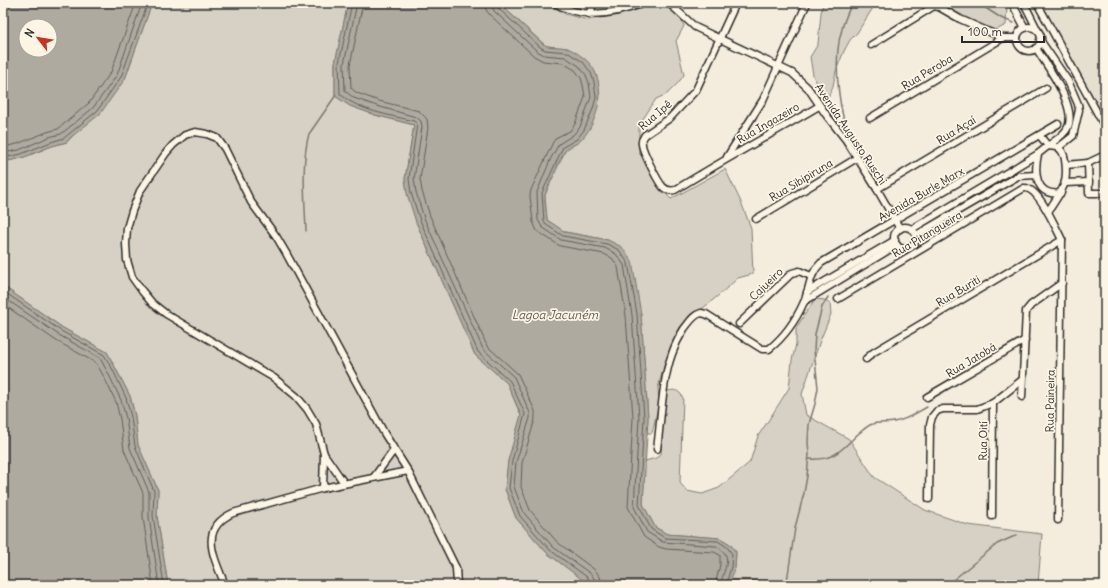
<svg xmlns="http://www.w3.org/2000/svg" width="1108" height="588" font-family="Delius,sans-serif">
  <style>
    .built { fill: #e5dfd0 }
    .green { fill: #d6d1c4; stroke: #807e78 }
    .water { fill: #afaaa0; stroke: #7a7771; fill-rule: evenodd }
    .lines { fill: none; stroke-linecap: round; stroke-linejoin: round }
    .shore { stroke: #605e5a; stroke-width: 1 }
    .stream { stroke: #7a7771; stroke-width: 1.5 }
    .street-casing { stroke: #2b2b2b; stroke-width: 9 }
    .street { stroke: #fcf5e5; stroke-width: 6 }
    .labels { text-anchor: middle; stroke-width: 3.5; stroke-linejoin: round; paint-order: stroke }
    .street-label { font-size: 11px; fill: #2b2b2b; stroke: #fcf5e5 }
    .water-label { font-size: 12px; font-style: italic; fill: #595754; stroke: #fcf5e5 }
  </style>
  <rect width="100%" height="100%" fill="#f4edde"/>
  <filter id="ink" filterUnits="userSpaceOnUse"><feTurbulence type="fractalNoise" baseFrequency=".025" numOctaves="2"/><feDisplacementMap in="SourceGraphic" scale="8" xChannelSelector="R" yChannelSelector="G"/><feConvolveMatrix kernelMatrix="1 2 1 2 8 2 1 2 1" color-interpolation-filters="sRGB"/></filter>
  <g filter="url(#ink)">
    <path class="built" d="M1038 3H1105V123Z"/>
    <g class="green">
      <path d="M152 3H348L335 63V96L350 106 375 115 414 125 405 179 416 222 475 355 507 383 521 416 508 461 505 489 516 518 547 553 585 581 588 585H168L157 516 158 490 138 445 135 416 130 396 116 369 107 352 63 328 3 286V162L22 158 52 146 67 142 125 79Z"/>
      <path d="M499 3H547L565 14 588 20 630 12 657 4 665 6 682 19 684 26 676 41 684 75 678 83 667 94 656 99 639 125V152L664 192 671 199 725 169 741 202 751 228 753 274 738 278 719 295 680 327 665 362 658 388 659 403 652 433H647L648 418 641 314 608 240 565 232 547 220 545 195 566 149 579 142 600 98 598 81 594 71 575 53 568 48 546 46Z"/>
      <path d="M823 3H876L857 33 850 40 844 51 836 71 833 86 825 104 818 101 819 88 813 75 810 57 818 44 821 13Z"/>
      <path d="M942 3H1004L1007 7 1006 25 996 30 960 18Z"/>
      <path d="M815 299 825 300 830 303 831 314 820 341 802 394 806 415 849 439 874 477 925 510 968 525 1042 534 1038 585H729L735 568 736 552 730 544 720 538 667 534 655 527 643 504 645 461 656 458 661 454 665 392C673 389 679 389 683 398L680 483 687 491 702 494 719 488 750 462 758 436 770 418 789 388 792 360 796 344V328Z"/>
    </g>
    <g class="water">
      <path d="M3 3H152L125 79 100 114 70 138 67 142 52 146 22 158 3 162ZM26 26H50V50H26Z"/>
      <path d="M348 3H499L543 44C550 48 558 46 566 48 572 49 580 55 585 59 609 78 600 122 580 141 576 145 569 146 565 151 561 157 546 189 545 196 544 203 547 212 547 220L565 232 608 240 622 247 632 261 641 314 648 418 643 504 655 527 667 534 720 538 730 544 736 552 735 568 729 585H588L584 581 547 553 516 518 505 489 508 461 521 415 507 383 475 355 416 222 407 194 405 179 414 125 375 115 350 106 335 96V63Z"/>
      <path d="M3 286 63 328 107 352 116 369 130 396 135 416 138 445 158 490 157 516 168 585H3Z"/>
    </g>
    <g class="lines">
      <g class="shore">
        <path d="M352 3 339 63 340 94C359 111 389 115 414 121L417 124 409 179 411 193 420 220 478 352 510 381 525 414 512 461 509 488 520 516 550 550 587 577 591 585"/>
        <path d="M357 3 344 64 345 91 354 98 377 106 416 117 421 121 422 127 414 179 416 192 424 218 483 349 514 377 530 413V418L516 462 514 487 524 513 553 547 591 574 595 580 596 585"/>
        <path d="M363 3 350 65 351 88 357 93 379 101 419 111 427 119 428 128 420 179 422 191 430 216 487 346 518 374 535 411V419L522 463 521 487 530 510 557 542 595 570 600 577 602 585"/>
        <path d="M485 3 486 10 490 15 534 56 543 61 563 63 575 70 581 78 583 85 585 97 575 124 570 131 557 137 553 142 531 190 530 196 533 222 537 231 560 246 604 254 612 258 618 267 626 316 633 418 628 507 644 537 659 547 666 549 714 552 720 555V565L715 585"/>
        <path d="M491 3 494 11 537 51 544 55 565 57 579 66 586 75 589 83 591 97 580 127 573 135 559 144 551 158 537 192 538 220 542 227 561 240 605 248 616 254 624 265 632 315 639 418 634 507 647 532 663 542 716 546C736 557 722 569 721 585"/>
        <path d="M496 3 498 8 540 47 545 50 567 52 583 62 591 73 594 82 596 97 593 109 584 130 577 139 563 147 542 193 544 221 545 224 563 236 607 244 619 250 628 263 637 314 644 418 639 505 651 529 665 538 718 541 727 547 732 554 731 567 726 585"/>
        <path d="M3 147 17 144 47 132 58 129 89 103 111 72 136 3"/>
        <path d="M3 153 19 150 49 137 61 134 93 108 117 75 142 3"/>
        <path d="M3 158 21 154 51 142 64 138 97 111 121 77 148 3"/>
        <path d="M3 291 61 331 104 355 113 370 126 398 131 417 135 446 154 491 153 516 164 585"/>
        <path d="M3 297 59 335 100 358 108 373 121 400 126 418 130 448 149 492V517L159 585"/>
        <path d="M3 304 55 340 96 363 103 375 116 402 120 419 124 450 143 493V517L153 585"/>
      </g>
      <g class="stream">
        <path d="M978 3 1001 18 1014 23"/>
        <path d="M846 128C838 101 833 57 842 29 844 20 848 12 852 3"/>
        <path d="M306 231C305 202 301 162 309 134L336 95"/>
        <path d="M809 459C834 461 841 450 858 434 862 431 866 427 870 425 878 421 887 424 894 422 907 420 916 413 927 407"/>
        <path d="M730 580 791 581 808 585"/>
        <path d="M787 581 795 528 804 493 807 476 809 454 808 442 809 424 815 404 818 388 814 350 815 334 822 307 828 297"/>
        <path d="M947 585 997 544 1017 535"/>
      </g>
      <defs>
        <g id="street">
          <path d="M555 3C583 20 616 14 643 3"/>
          <path d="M669 3 695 27 792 73 808 88 827 116 846 140 877 189 900 229"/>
          <path d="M736 3 696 90 670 118 645 135C643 138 641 140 642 144 642 150 658 182 663 187 666 190 671 191 675 190 723 160 772 134 819 106"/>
          <path d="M1012 3 1025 28"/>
          <path d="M1024 3 1038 31"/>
          <path d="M1037 3 1105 127"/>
          <path d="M589 14 594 3"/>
          <circle cx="1029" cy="39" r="12"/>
          <path d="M1040 40 1068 81 1078 104 1079 110 1073 136 1059 147"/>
          <path d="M871 45 934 6 939 7 960 19 1003 38"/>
          <path d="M1036 48C1047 66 1079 109 1067 129 1063 136 1054 141 1048 146L1040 136"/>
          <path d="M870 118 1003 38H1017"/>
          <path d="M1038 154C1034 172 1035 197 1061 193"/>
          <path d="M1105 155 1088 163 1089 193H1105"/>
          <path d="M727 157 763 100 807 3"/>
          <path d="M1066 165 1088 163"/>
          <path d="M1065 183 1089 182"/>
          <path d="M877 189 1046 88"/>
          <path d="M756 219 857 158"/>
          <circle cx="905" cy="238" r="11"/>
          <path d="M912 229 1038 154 1048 146C1052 147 1057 146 1060 149 1067 155 1067 177 1064 185 1060 195 1053 203 1048 212"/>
          <path d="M916 235 1018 176 1036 175"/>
          <path d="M807 292 895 240"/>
          <path d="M838 299 1024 188C1038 186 1056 228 1062 240L1058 520"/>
          <path d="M805 301 897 245"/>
          <path d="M739 324 792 273 799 271 811 276"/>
          <path d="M866 359 874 352 1062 240"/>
          <path d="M927 397 1025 340"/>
          <path d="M1022 397 1026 311 1031 305 1062 283"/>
          <path d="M657 449C661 420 662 381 672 354 675 345 679 337 684 329 689 323 693 315 701 313L706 314 762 349H769C784 337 796 320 804 302 810 288 809 274 821 263L1058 124"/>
          <path d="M324 454 344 483"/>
          <path d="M374 477 394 450"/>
          <path d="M323 488 324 454 316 424 307 409 296 396 274 378 166 314 152 303 142 291 132 277 127 260 126 244 127 228 132 211 140 191 166 153 173 145 185 135 195 132 207 134 217 138 225 149 251 202 276 236 286 253 384 433 408 471 456 568 457 585"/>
          <path d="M929 499 930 425 932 417 937 411 943 409H977L993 403"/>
          <path d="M992 516 993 403 1022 380"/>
          <path d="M225 585C214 557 198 529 233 513L323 488 408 471"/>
        </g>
      </defs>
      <use href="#street" class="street-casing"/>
      <use href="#street" class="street"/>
    </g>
  </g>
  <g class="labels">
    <g class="street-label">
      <text transform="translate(927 72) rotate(-31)" y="4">Rua Peroba</text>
      <text transform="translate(655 115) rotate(-40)" y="4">Rua Ipê</text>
      <text transform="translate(768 123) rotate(-30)" y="4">Rua Ingazeiro</text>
      <text transform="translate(956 130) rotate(-31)" y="4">Rua Açaí</text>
      <text transform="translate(851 134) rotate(56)" y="4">Avenida Augusto Ruschi</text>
      <text transform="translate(801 180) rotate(-31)" y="4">Rua Sibipiruna</text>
      <text transform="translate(921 194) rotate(-30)" y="4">Avenida Burle Marx</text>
      <text transform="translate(927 234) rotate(-31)" y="4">Rua Pitangueira</text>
      <text transform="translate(766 284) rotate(-44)" y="4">Cajueiro</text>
      <text transform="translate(958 291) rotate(-31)" y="4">Rua Buriti</text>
      <text transform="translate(971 360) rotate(-31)" y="4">Rua Jatobá</text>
      <text transform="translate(1050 401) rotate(-89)" y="4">Rua Paineira</text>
      <text transform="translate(983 441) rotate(-89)" y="4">Rua Oití</text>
    </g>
    <g class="water-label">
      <text x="555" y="319">Lagoa Jacuném</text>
    </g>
  </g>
  <rect width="1108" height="588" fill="none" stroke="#fcf5e5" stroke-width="16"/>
  <rect x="8" y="8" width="1092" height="572" fill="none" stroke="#2b2b2b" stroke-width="1.5" filter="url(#ink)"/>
  <g transform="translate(38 38) rotate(301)"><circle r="19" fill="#fcf5e5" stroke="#a8a49b"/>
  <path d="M0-3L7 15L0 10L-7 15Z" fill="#c8321e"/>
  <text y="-6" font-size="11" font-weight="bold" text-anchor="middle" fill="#2b2b2b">N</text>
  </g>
  <path d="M962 36v6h82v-6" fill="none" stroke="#2b2b2b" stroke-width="2"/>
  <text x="968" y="36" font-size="12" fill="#2b2b2b" stroke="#fcf5e5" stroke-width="3" paint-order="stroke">100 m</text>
</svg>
